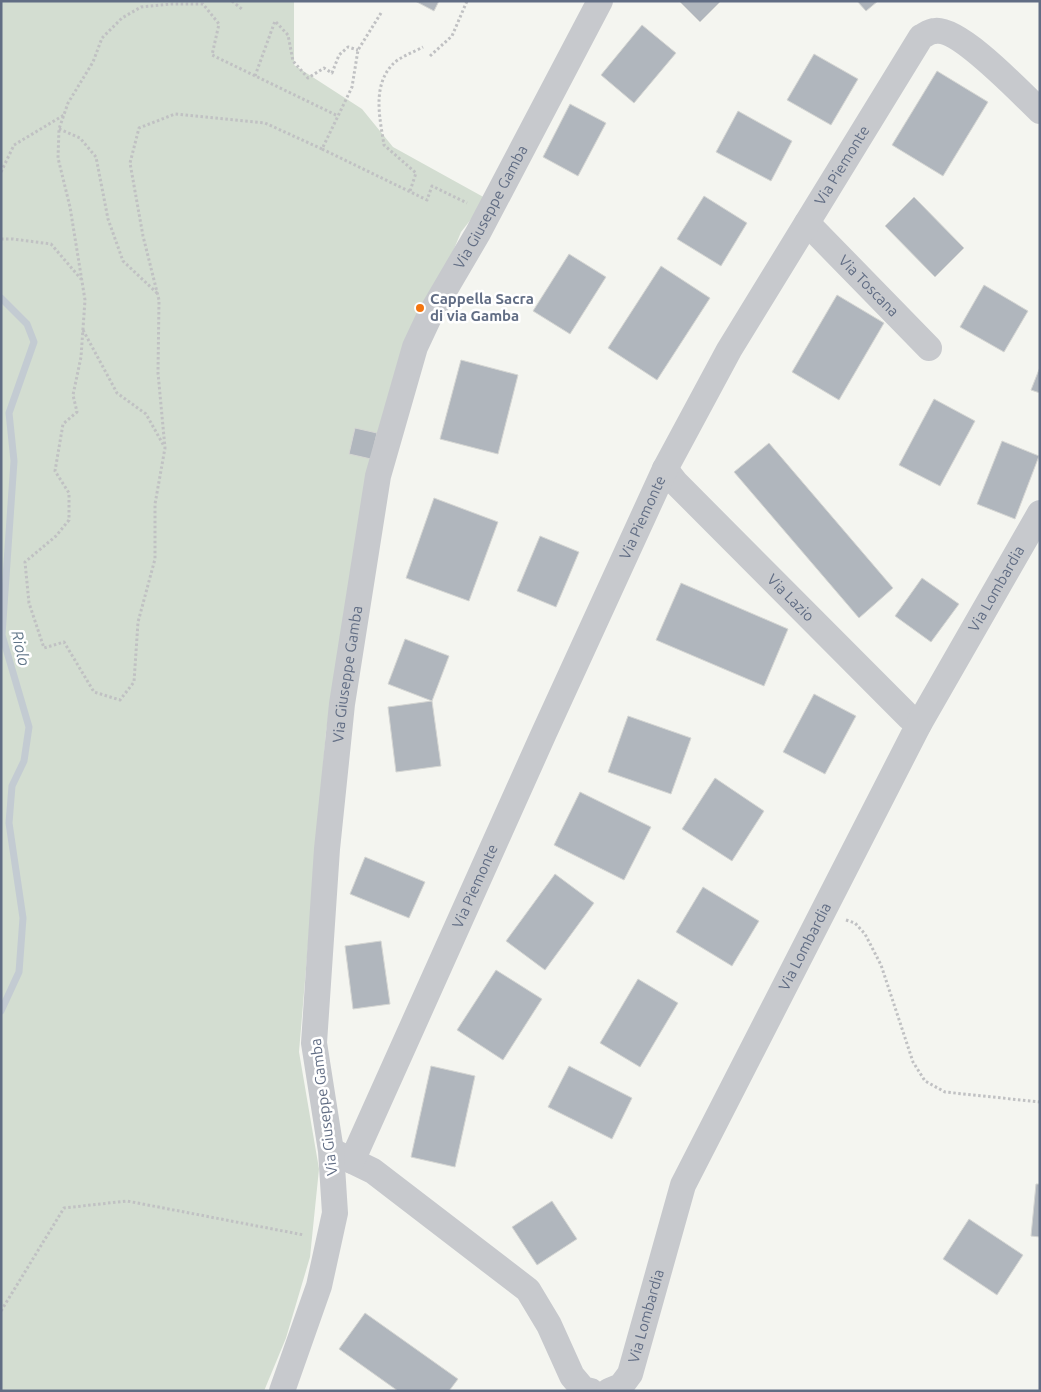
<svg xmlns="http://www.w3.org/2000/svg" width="1041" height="1392" font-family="Ubuntu,sans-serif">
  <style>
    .green { fill: #d3ddd1 }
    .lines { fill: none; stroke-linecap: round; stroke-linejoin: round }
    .stream { stroke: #c3cbd2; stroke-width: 7 }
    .building { fill: #b0b6bd; stroke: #d5d6d3 }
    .path { stroke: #c0c1c3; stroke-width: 3; stroke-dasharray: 2.5 2.5; stroke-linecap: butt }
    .minor { stroke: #c7c9cd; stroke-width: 26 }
    .poi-dot { fill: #f47611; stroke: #fff; stroke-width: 2 }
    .labels { text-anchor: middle; stroke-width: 5; stroke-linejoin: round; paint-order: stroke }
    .street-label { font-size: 15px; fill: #616d84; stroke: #fff }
    .poi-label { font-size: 15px; font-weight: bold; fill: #616d84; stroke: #fff; text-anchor: start }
    .water-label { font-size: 16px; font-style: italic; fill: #617689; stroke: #fff }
  </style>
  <rect width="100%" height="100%" fill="#f4f5f0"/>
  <path class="green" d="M1 1H294V65L362 109 393 147 487 199 461 232 445 271 357 536 326 732 299 1052 319 1169 310 1257 286 1338 264 1391H1Z"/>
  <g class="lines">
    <path class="stream" d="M1 298 27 324 34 342 9 413 14 461 2 635 29 727 24 761 12 786 9 823 23 918 19 972 1 1011"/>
  </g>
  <g class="building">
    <path d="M415 1H439L434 11Z"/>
    <path d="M679 1H721L700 22Z"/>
    <path d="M857 1H878L866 11Z"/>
    <path d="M642 25 676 53 634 103 601 75Z"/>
    <path d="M814 54 858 79 831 125 787 100Z"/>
    <path d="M937 71 988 102 943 176 892 145Z"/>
    <path d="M570 104 606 123 578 176 543 157Z"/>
    <path d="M738 111 792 141 771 181 716 152Z"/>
    <path d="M704 196 747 223 721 266 677 239Z"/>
    <path d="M914 197 964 248 935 277 885 226Z"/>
    <path d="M569 254 606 277 570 334 533 311Z"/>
    <path d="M661 266 710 298 657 380 608 348Z"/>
    <path d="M984 285 1028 311 1004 352 960 327Z"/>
    <path d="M837 295 884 323 839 400 792 372Z"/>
    <path d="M461 360 518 375 498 454 440 439Z"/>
    <path d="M1040 367V393L1031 390Z"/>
    <path d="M934 399 975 421 940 486 899 465Z"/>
    <path d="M355 428 377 433 371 459 349 454Z"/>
    <path d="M1002 441 1039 456 1015 519 977 504Z"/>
    <path d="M769 443 893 588 859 618 734 472Z"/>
    <path d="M434 498 498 522 469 601 406 578Z"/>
    <path d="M540 536 579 552 556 607 517 591Z"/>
    <path d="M922 578 959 604 931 642 895 616Z"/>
    <path d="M681 583 788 629 764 686 656 640Z"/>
    <path d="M405 639 449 656 432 701 388 684Z"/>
    <path d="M814 694 856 716 825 774 783 752Z"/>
    <path d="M432 701 441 766 396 772 388 707Z"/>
    <path d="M628 716 691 738 671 794 608 772Z"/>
    <path d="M715 778 764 811 732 861 682 829Z"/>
    <path d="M580 792 651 827 624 880 554 845Z"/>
    <path d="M365 857 425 882 409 918 350 894Z"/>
    <path d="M555 874 594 903 545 970 506 941Z"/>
    <path d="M703 887 759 921 732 966 676 932Z"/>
    <path d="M381 941 390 1004 353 1009 345 946Z"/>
    <path d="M496 970 542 999 503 1060 457 1030Z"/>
    <path d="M638 979 678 1003 640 1067 600 1043Z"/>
    <path d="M431 1066 475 1076 455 1167 411 1157Z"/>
    <path d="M569 1066 632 1098 612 1139 548 1107Z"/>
    <path d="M1036 1184H1040V1237L1031 1236Z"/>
    <path d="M552 1201 577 1239 537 1265 512 1227Z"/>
    <path d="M969 1219 1023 1255 997 1295 943 1259Z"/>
    <path d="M365 1313 458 1379 449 1391H398L339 1349Z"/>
  </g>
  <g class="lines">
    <g class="path">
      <path d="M232 1 243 10"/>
      <path d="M381 13 358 50 352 87 322 149 427 200 432 186 467 203"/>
      <path d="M430 56 452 36 467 1"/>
      <path d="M255 76 275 21 288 35 293 61 308 78 324 68 332 73 339 55 348 47 358 50"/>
      <path d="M59 129 80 138 96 157 108 219 123 261 157 293"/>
      <path d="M322 149 265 123 175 114 139 128 130 163 143 236 159 300 158 373 165 448 155 504V559L138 622 134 682 120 700 94 692 64 642 44 648 29 603 25 562 56 536 69 520V493L55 471 63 424 77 412 73 395 81 357 85 300 70 207 58 158 59 129 68 103 93 62 102 38 122 18 141 7 172 4H203L219 24 212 55 338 116"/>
      <path d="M1 172 14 145 64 115"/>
      <path d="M410 191 416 173 384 145C380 119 372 87 392 65 399 57 414 52 423 47"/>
      <path d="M1 239H13L51 244 81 279"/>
      <path d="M83 330 117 393 146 414 164 446"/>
      <path d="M846 920 855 923 865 934 881 965 913 1062 925 1081 945 1092 1040 1102"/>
      <path d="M1 1311 64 1208 127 1201 304 1235"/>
    </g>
    <g class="minor">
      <path id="s1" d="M807 223 929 348"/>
      <path id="s2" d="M665 469 676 483 909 717 919 724"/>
      <path d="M336 1153 373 1171 528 1290 549 1325 572 1376 583 1389 591 1391"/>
      <path id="s3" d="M352 1161 544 733 665 469 729 350 921 37C925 35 930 31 935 31 959 27 1021 93 1040 111"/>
      <path id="s4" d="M282 1391 319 1286 335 1213 331 1151 314 1043 327 849 342 704 378 476 415 347 430 315 478 233 600 1"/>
      <path id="s5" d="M609 1391 621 1386 630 1374 683 1185 919 724 1040 513"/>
    </g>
  </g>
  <circle class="poi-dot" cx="420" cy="308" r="5"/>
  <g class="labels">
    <g class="street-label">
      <text dy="5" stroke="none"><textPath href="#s3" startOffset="1111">Via Piemonte</textPath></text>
      <text dy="5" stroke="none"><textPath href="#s4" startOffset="1222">Via Giuseppe Gamba</textPath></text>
      <text dy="5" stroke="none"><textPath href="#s1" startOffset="88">Via Toscana</textPath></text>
      <text dy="5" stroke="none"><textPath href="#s3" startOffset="706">Via Piemonte</textPath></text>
      <text dy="5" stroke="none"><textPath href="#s5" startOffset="898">Via Lombardia</textPath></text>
      <text dy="5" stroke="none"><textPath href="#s2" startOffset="180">Via Lazio</textPath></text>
      <text dy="5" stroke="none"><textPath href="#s4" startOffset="728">Via Giuseppe Gamba</textPath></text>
      <text dy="5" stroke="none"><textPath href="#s3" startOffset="301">Via Piemonte</textPath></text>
      <text dy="5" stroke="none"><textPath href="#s5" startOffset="492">Via Lombardia</textPath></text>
      <text transform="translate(324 1107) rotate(-97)" y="5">Via Giuseppe Gamba</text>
      <text dy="5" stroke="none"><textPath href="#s5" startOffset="88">Via Lombardia</textPath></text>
    </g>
    <g class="poi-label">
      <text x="430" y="304">Cappella Sacra<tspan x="430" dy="17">di via Gamba</tspan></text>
    </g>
    <g class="water-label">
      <text transform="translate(21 648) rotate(77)" y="6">Riolo</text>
    </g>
  </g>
  <rect width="1041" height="1392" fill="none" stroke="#616d84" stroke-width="5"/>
</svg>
